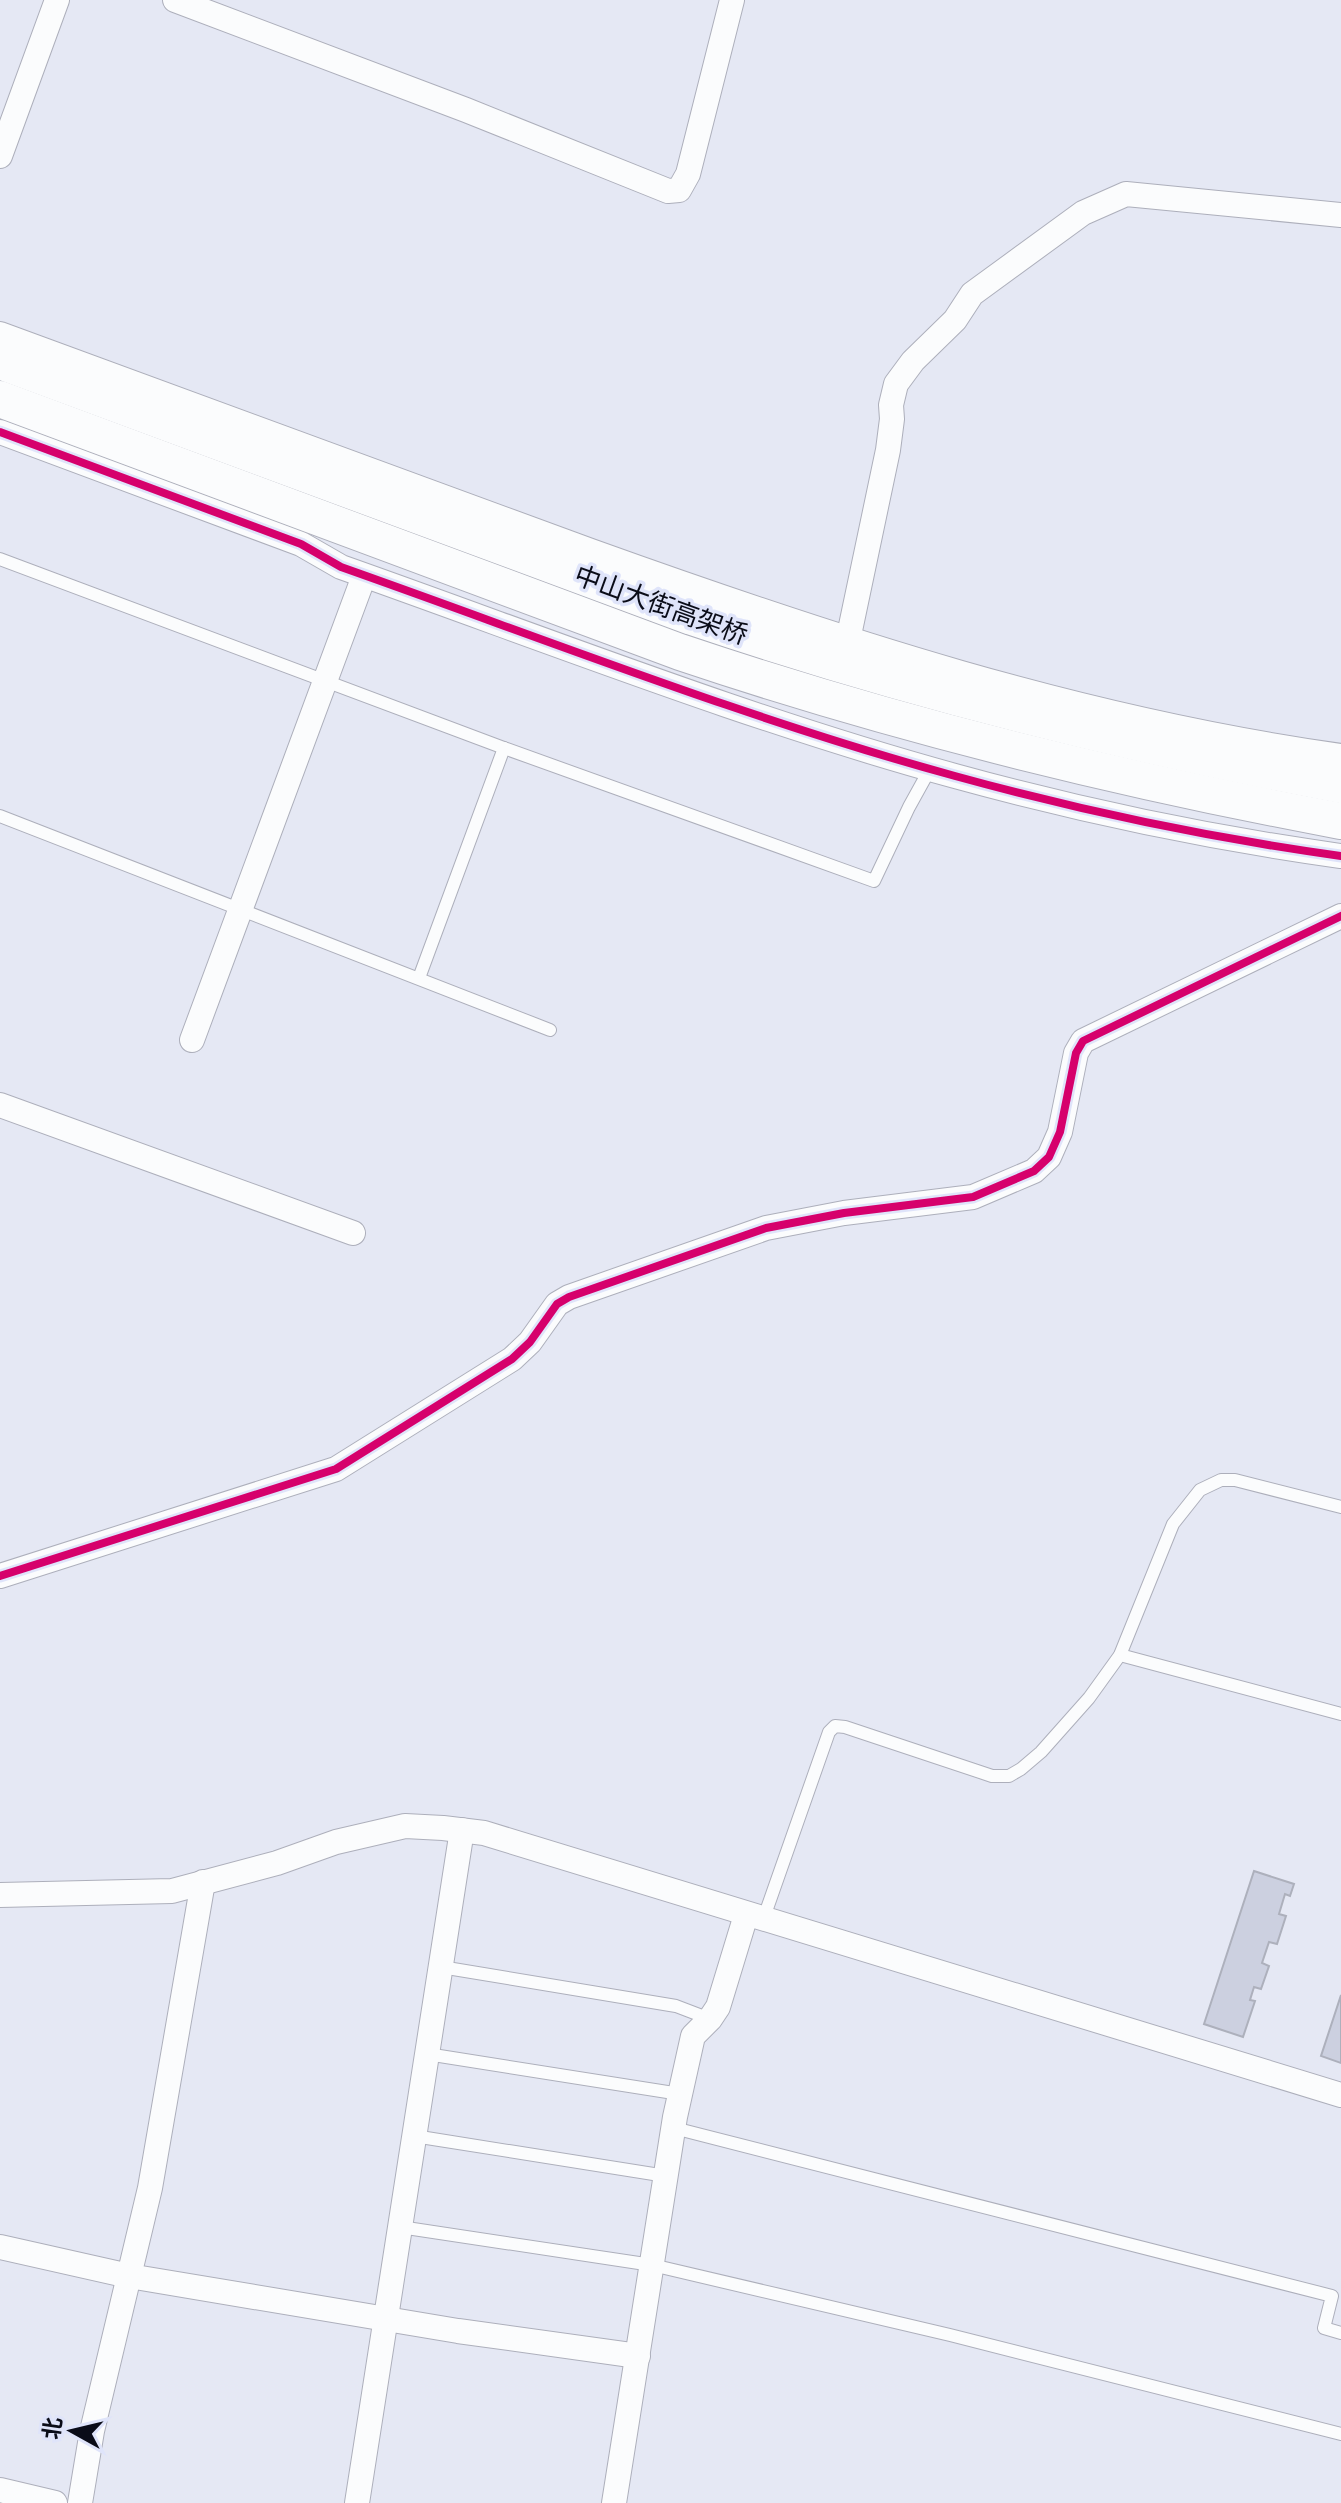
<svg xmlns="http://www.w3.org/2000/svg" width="1341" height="2503" font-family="Inter,'Noto Sans SC',sans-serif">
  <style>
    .building { fill: #ccd0e0; stroke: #adb0bc; stroke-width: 2 }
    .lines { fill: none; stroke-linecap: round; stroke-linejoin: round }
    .service-casing { stroke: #adafbb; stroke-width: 14 }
    .minor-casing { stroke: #adafbb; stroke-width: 26 }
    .primary-casing { stroke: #adafbb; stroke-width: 38 }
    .service { stroke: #fbfcfd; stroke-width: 12 }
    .minor { stroke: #fbfcfd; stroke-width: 24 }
    .primary { stroke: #fbfcfd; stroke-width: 36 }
    .cycleway-casing { stroke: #dfe4fa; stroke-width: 13 }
    .cycleway { stroke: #d6006c; stroke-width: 8 }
    .labels { text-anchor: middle; stroke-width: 7; stroke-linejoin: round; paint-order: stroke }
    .street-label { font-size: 26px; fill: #0a0c18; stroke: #dfe4fa }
  </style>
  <rect width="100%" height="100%" fill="#e5e8f4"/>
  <g class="building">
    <path d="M1254 1871 1294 1884 1290 1896 1285 1894 1279 1914 1286 1916 1277 1944 1269 1942 1262 1963 1269 1966 1261 1989 1254 1987 1250 2000 1255 2001 1243 2037 1204 2024Z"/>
    <path d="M1341 1995V2063L1321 2056Z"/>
  </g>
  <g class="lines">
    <defs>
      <g id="service">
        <path d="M0 559 504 748 874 881 909 807 930 769"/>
        <path d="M0 816 550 1030"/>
        <path d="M419 978 504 748"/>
        <path d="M1120 1655 1341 1714"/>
        <path d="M763 1920 829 1732 835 1726 845 1727 992 1776H1009L1021 1769 1041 1752 1089 1698 1120 1655 1173 1524 1200 1490 1221 1480H1235L1341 1507"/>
        <path d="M441 1967 676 2006 710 2019"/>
        <path d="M427 2054 680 2094"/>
        <path d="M674 2128 1332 2296 1324 2328 1341 2333"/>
        <path d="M414 2136 666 2176"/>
        <path d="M400 2227 652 2265 950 2335 1341 2434"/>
      </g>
      <g id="minor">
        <path d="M175 0 466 110 668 191 679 190 688 174 732 0"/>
        <path d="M0 156 57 0"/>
        <path d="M0 334C197 407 394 480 591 551 836 639 1083 720 1341 756"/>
        <path d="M0 432 301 544 341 567C545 639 747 719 955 776 1082 811 1211 838 1341 856"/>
        <path d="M848 640 888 450 892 419 891 405 896 384 913 361 955 320 972 294 1083 213 1126 194 1341 215"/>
        <path d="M192 1040 364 576"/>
        <path d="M0 1105 353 1233"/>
        <path d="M0 1576 336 1469 512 1359 530 1342 557 1304 569 1297 766 1228 844 1213 973 1197 1034 1171 1049 1157 1060 1132 1076 1053 1083 1041 1341 916"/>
        <path d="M0 1895 172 1891 277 1863 336 1842 405 1826 443 1828 484 1833 1341 2095"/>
        <path d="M0 2247 129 2276 458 2331 638 2356"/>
        <path d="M0 2490 55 2503"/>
        <path d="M80 2503 92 2431 150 2188 203 1882"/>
        <path d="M357 2503 462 1830"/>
        <path d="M614 2503 675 2117 693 2036 710 2019 718 2007 746 1915"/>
      </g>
      <g id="primary">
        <path d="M0 361 692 617C905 689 1121 744 1341 785"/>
        <path d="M0 399 680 652C897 725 1117 779 1341 821"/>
      </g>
    </defs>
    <use href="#service" class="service-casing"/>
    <use href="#minor" class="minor-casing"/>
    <use href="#primary" class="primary-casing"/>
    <use href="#service" class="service"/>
    <use href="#minor" class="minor"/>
    <use href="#primary" class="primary"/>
    <defs>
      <g id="cycleway">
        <path d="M0 432 301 544 341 567C545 639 747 719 955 776 1082 811 1211 838 1341 856"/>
        <path d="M0 1576 336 1469 512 1359 530 1342 557 1304 569 1297 766 1228 844 1213 973 1197 1034 1171 1049 1157 1060 1132 1076 1053 1083 1041 1341 916"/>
      </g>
    </defs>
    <use href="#cycleway" class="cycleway-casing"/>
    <use href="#cycleway" class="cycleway"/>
  </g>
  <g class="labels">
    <g class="street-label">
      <text transform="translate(661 605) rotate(20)" y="9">中山大街高架桥</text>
    </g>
  </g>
  <g transform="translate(72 2431) rotate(278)" stroke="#dfe4fa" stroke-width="6" paint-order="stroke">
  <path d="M0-6L14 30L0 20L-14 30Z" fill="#0a0c18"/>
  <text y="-12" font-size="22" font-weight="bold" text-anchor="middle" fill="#0a0c18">北</text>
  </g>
</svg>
